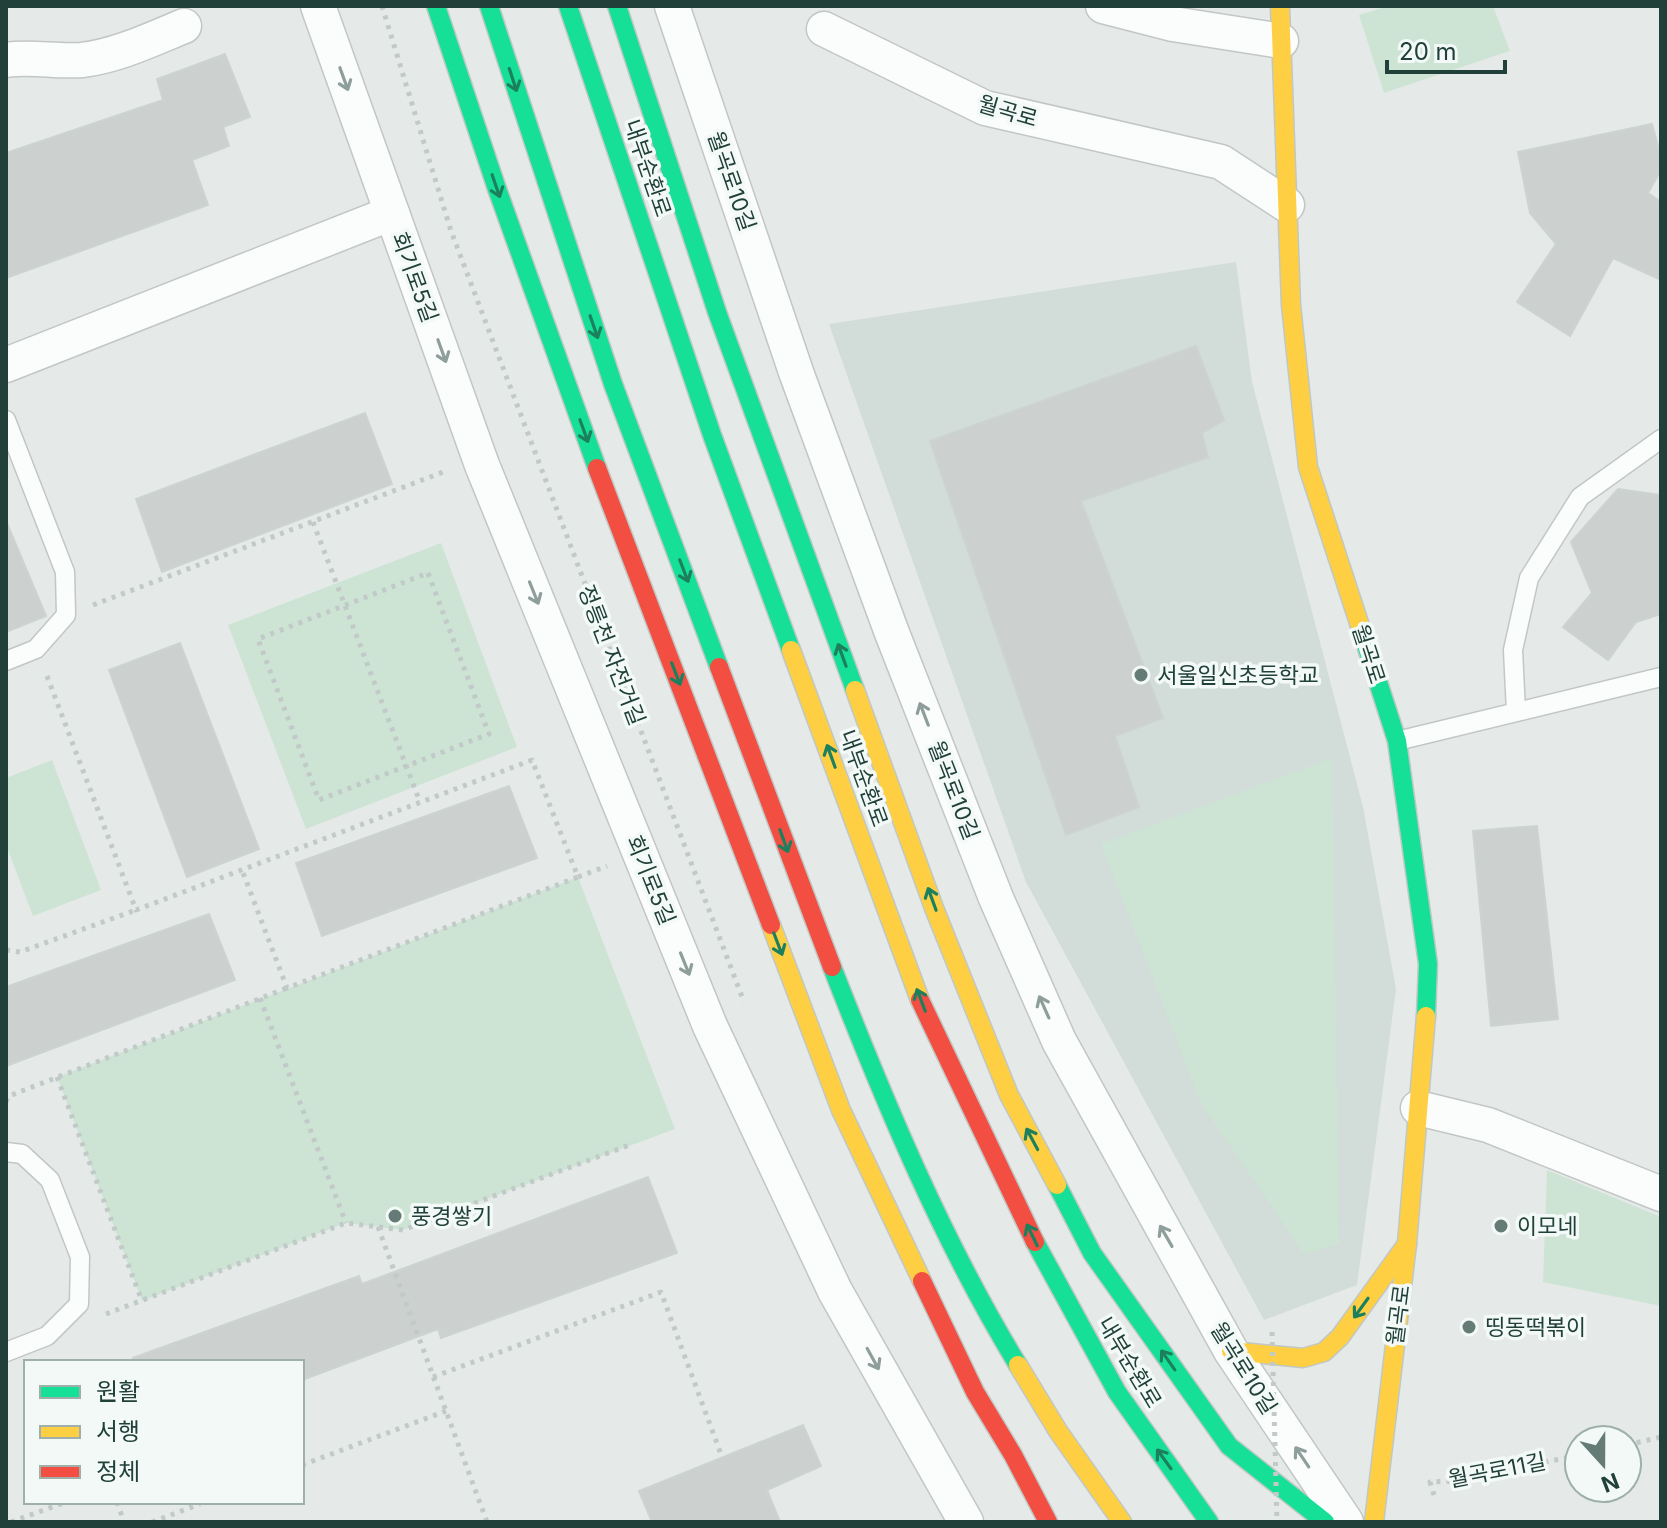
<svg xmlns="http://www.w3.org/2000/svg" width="1667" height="1528" font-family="Inter,'Noto Sans KR',sans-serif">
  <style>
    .built { fill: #d2dcd8 }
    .green { fill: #cde4d5 }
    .pier { fill: #e5eae8 }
    .building { fill: #ccd1cf; stroke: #cdd3d1; stroke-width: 2 }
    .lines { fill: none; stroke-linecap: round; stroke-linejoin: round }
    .lane-casing { stroke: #c2c7c5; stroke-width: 21 }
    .street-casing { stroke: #c2c7c5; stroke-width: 37 }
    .fast-casing { stroke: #c0c8c5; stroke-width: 21 }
    .slow-casing { stroke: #c0c8c5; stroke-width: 21 }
    .jam-casing { stroke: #c0c8c5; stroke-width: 21 }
    .path { stroke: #c1cac8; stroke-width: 5; stroke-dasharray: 4 6; stroke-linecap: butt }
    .lane { stroke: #fbfcfc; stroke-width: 18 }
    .street { stroke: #fbfcfc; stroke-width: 34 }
    .fast { stroke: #16e098; stroke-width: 18 }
    .slow { stroke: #ffcf43; stroke-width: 18 }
    .jam { stroke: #f24e42; stroke-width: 18 }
    .path-bridge { stroke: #c1cac8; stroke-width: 5; stroke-dasharray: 4 6; stroke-linecap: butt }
    .oneway { stroke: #8e9e9a }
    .oneway2 { stroke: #1c805f }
    .poi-dot { fill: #657c76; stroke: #f3f9f6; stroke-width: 3 }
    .labels { text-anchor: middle; stroke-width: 7; stroke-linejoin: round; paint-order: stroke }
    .street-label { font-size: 22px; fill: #204039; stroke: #f3f9f6 }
    .poi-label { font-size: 22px; fill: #204039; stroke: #f3f9f6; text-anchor: start }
  </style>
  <rect width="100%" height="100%" fill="#e5eae8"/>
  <path class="built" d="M1236 262 1252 382 1363 807 1396 989 1357 1285 1264 1320 1026 882 829 324Z"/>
  <g class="green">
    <path d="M1388 6H1493L1510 51 1384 93 1359 15Z"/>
    <path d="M441 543 517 747 306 829 228 625Z"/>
    <path d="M1332 758 1339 1244 1304 1254 1201 1103 1101 844Z"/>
    <path d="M52 760 101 890 33 916 6 845V778Z"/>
    <path d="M578 877 675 1129 403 1230 346 1223 142 1301 57 1077Z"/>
    <path d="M1547 1170 1661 1217V1306L1543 1282Z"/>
  </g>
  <path class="pier" d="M503 6H540L596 182 627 293 876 997 992 1215 1096 1400 1175 1522H1140L1071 1418 970 1234 855 1007Z"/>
  <g class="building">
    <path d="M225 54 250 117 223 127 229 146 192 160 208 205 6 278V153L163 100 157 79Z"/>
    <path d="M1652 124 1661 157V170L1648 193 1661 202V280L1613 258 1570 336 1517 302 1556 244 1530 213 1518 152Z"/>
    <path d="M1196 346 1224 420 1202 433 1208 457 1081 501 1163 718 1115 736 1139 807 1066 835 930 441Z"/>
    <path d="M365 413 392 484 162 572 136 499Z"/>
    <path d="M1618 489 1661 495V614L1636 622 1608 660 1563 627 1592 593 1571 542Z"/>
    <path d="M6 521 46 616 6 632Z"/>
    <path d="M180 643 259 849 187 877 109 670Z"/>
    <path d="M509 786 537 858 322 936 296 863Z"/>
    <path d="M1537 826 1558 1019 1491 1026 1473 831Z"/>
    <path d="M209 914 235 980 6 1066V987Z"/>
    <path d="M648 1177 677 1253 441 1338 438 1329 302 1380V1362H134L133 1358 359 1276 362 1284Z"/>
    <path d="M803 1425 821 1466 767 1490 780 1522H652L639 1491Z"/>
  </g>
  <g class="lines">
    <defs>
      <g id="lane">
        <path d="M6 420 65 572 66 615 36 649 6 661"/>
        <path d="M1516 712 1513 650 1529 578 1580 497 1661 439"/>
        <path d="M1397 741 1661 677"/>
        <path d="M6 1152 22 1154 50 1180 80 1257 79 1304 47 1336 6 1352"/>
      </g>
      <g id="street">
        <path d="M318 6 482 465 710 1026 835 1291 966 1522"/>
        <path d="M672 6 796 372 892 633 996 898 1059 1041 1231 1351 1346 1522"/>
        <path d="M1103 6 1173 24 1281 41"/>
        <path d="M824 29 985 108 1221 162 1287 205"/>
        <path d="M6 60C31 56 56 62 82 60 117 56 152 39 184 26"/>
        <path d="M6 365 392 213"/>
        <path d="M1418 1108 1488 1125 1661 1194"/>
      </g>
      <g id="fast">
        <path d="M436 6 496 186 597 468"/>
        <path d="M489 6 613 384 719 667"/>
        <path d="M568 6 712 435 791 650"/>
        <path d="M617 6 717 312 855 690"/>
        <path d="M1360 626 1397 741 1428 964 1426 1016"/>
        <path d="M832 967C885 1103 942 1240 1018 1365"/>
        <path d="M1057 1185 1092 1253 1229 1446 1325 1522"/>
        <path d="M1035 1242 1117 1392 1209 1522"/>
      </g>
      <g id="slow">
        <path d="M1280 6 1291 305 1308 467 1360 626"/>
        <path d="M791 650 920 1000"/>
        <path d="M855 690 934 908 1009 1095 1057 1185"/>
        <path d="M771 925 841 1110 922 1281"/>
        <path d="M1231 1351 1303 1358 1324 1352 1340 1337 1407 1244"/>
        <path d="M1018 1365 1058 1431 1122 1522"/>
        <path d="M1374 1522 1407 1244 1426 1016"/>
      </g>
      <g id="jam">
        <path d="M597 468 771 925"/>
        <path d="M719 667 832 967"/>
        <path d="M920 1000 1035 1242"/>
        <path d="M922 1281 975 1392 1013 1455 1048 1522"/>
      </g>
    </defs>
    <use href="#lane" class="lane-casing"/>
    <use href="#street" class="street-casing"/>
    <use href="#fast" class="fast-casing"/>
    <use href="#slow" class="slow-casing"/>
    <use href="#jam" class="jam-casing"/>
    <g class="path">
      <path d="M382 6 451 231 744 1002"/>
      <path d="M313 522 420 802"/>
      <path d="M428 573 489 734 319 800 258 639Z"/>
      <path d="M93 605 446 471"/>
      <path d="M47 676 136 910 532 760 578 877 287 988 242 870"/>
      <path d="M578 877 607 866"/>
      <path d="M6 950 20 952 136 910"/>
      <path d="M260 998 346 1223"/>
      <path d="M57 1077 142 1301"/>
      <path d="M6 1102 9 1096 287 988"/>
      <path d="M378 1227 487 1522"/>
      <path d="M106 1314 346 1223 403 1230 632 1144"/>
      <path d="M433 1377 661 1292 722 1457"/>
      <path d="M1627 1445 1661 1437"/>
      <path d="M302 1465 446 1411"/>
      <path d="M1434 1495 1430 1482 1455 1481 1579 1455"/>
      <path d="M117 1502 124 1522"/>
      <path d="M11 1522 66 1502"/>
      <path d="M152 1522 200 1504"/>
    </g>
    <use href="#lane" class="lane"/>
    <use href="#street" class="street"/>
    <use href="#fast" class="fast"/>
    <use href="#slow" class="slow"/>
    <use href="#jam" class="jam"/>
    <path class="path-bridge" d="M1272 1332 1277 1522"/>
  </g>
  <defs><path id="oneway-shaft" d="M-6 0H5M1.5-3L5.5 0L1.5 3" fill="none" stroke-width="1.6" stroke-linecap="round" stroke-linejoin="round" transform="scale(2)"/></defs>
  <g class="oneway">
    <use href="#oneway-shaft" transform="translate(344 79) rotate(70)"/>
    <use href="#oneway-shaft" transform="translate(442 351) rotate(70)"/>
    <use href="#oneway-shaft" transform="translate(534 593) rotate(68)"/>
    <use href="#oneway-shaft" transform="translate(924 714) rotate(-111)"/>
    <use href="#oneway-shaft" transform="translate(685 964) rotate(68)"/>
    <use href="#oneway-shaft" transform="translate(1044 1007) rotate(-114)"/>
    <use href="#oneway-shaft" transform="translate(1166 1236) rotate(-120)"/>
    <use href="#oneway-shaft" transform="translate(873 1359) rotate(61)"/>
    <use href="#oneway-shaft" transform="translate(1302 1457) rotate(-124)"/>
  </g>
  <g class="oneway2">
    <use href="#oneway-shaft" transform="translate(513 80) rotate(72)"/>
    <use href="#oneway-shaft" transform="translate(496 186) rotate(71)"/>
    <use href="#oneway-shaft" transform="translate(594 327) rotate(71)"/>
    <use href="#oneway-shaft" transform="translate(584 431) rotate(70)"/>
    <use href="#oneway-shaft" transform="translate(684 571) rotate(69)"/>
    <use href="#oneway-shaft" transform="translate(842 655) rotate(-110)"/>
    <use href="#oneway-shaft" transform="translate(676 674) rotate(69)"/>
    <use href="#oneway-shaft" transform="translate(831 756) rotate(-110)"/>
    <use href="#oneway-shaft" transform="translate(784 841) rotate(70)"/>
    <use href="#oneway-shaft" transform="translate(932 899) rotate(-110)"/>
    <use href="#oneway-shaft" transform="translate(778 944) rotate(69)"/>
    <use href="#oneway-shaft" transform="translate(921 1000) rotate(-111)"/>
    <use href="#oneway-shaft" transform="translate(1032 1139) rotate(-118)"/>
    <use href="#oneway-shaft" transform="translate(1032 1235) rotate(-116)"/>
    <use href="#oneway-shaft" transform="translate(1361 1308) rotate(126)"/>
    <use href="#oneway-shaft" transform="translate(1168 1360) rotate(-125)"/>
    <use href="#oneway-shaft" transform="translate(1164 1459) rotate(-126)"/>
  </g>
  <g class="poi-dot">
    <circle cx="1141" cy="675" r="8"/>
    <circle cx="395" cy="1216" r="8"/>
    <circle cx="1501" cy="1226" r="8"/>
    <circle cx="1469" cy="1327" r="8"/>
  </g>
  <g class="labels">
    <g class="street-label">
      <text transform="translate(1008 111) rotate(16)" y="8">월곡로</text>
      <text transform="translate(648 168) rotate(71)" y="8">내부순환로</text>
      <text transform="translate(732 181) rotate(71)" y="8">월곡로10길</text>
      <text transform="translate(415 277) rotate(70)" y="8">회기로5길</text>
      <text transform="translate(1369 654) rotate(72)" y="8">월곡로</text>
      <text transform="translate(612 655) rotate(69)" y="8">정릉천 자전거길</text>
      <text transform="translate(864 778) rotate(70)" y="8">내부순환로</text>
      <text transform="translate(954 790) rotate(69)" y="8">월곡로10길</text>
      <text transform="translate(651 880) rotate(68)" y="8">회기로5길</text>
      <text transform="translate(1398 1315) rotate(-83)" y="8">월곡로</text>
      <text transform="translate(1130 1362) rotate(59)" y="8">내부순환로</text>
      <text transform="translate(1244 1368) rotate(58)" y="8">월곡로10길</text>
      <text transform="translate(1497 1470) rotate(-11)" y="8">월곡로11길</text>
    </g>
    <g class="poi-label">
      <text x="1157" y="683">서울일신초등학교</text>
      <text x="411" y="1224">풍경쌓기</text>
      <text x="1517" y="1234">이모네</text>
      <text x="1485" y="1335">띵동떡볶이</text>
    </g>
  </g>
  <rect width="1667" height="1528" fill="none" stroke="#204039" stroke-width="16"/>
  <rect x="24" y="1360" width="280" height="144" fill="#f3f9f6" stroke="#9fafaa" stroke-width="2"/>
  <rect x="40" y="1386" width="40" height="12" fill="#16e098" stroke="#9fafaa" stroke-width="2"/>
  <text x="96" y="1400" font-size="24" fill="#204039">원활</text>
  <rect x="40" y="1426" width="40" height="12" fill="#ffcf43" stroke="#9fafaa" stroke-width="2"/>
  <text x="96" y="1440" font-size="24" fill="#204039">서행</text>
  <rect x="40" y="1466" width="40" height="12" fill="#f24e42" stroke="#9fafaa" stroke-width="2"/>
  <text x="96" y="1480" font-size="24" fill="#204039">정체</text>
  <g transform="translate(1603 1464) rotate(159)"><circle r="38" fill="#f3f9f6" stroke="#9fafaa" stroke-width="2"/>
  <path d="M0-6L14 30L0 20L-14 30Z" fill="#657c76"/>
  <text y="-12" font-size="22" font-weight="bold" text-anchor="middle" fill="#204039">N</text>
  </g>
  <path d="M1387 60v12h118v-12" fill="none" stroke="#204039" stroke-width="4"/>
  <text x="1399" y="60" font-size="24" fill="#204039" stroke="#f3f9f6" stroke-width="6" paint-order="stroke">20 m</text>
</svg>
